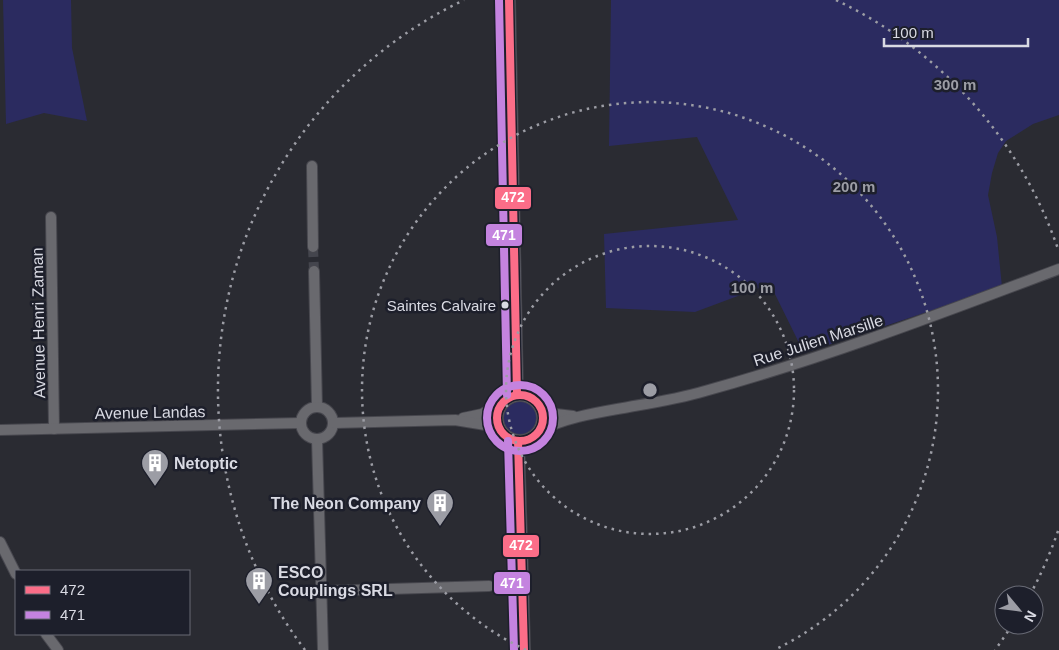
<svg xmlns="http://www.w3.org/2000/svg" width="1059" height="650" font-family="Arial,sans-serif">
  <style>
    .green { fill: #2b2b60 }
    .lines { fill: none; stroke-linecap: round; stroke-linejoin: round }
    .minor-tunnel { stroke: #44454d; stroke-width: 10; stroke-dasharray: 10 5; stroke-linecap: butt }
    .minor-casing { stroke: #47474e; stroke-width: 12 }
    .major-casing { stroke: #47474e; stroke-width: 14 }
    .minor { stroke: #69696e; stroke-width: 10 }
    .major { stroke: #666773; stroke-width: 12 }
    .bus-1-casing { stroke: #1d1f2b; stroke-width: 11 }
    .bus-2-casing { stroke: #1d1f2b; stroke-width: 11 }
    .bus-1 { stroke: #fb6d88; stroke-width: 8 }
    .bus-2 { stroke: #c483df; stroke-width: 8 }
    .ring { fill: none; stroke: #9c9da5; stroke-width: 2.5; stroke-dasharray: 2.5 5 }
    .bus-dot { fill: #d9dae3; stroke: #1d1f2b; stroke-width: 2 }
    .labels { text-anchor: middle; stroke-width: 5; stroke-linejoin: round; paint-order: stroke }
    .bus-label { font-size: 15px; fill: #d9dae3; stroke: #1d1f2b; text-anchor: end }
    .street-label { font-size: 16px; fill: #d9dae3; stroke: #1d1f2b }
    .poi-label { font-size: 16px; font-weight: bold; fill: #d9dae3; stroke: #1d1f2b; text-anchor: start }
    .centre { fill: #9c9da5; stroke: #1d1f2b; stroke-width: 2.5 }
    .ring-label { font-size: 15px; text-anchor: middle; font-weight: bold; fill: #9c9da5; stroke: #1d1f2b; stroke-width: 5; stroke-linejoin: round; paint-order: stroke }
    .line-badge { stroke: #1d1f2b; stroke-width: 2 }
    .badge-label { font-size: 14px; text-anchor: middle; font-weight: bold; fill: #fff }
  </style>
  <rect width="100%" height="100%" fill="#2a2b32"/>
  <g class="green">
    <path d="M3 0H71L72 48 87 121 44 113 6 124Z"/>
    <path d="M611 0H1059V115L1033 124 1006 141 998 153 992 173 988 195 997 237 1002 287 804 353 770 284 695 312 606 308 604 234 738 220 697 137 609 146Z"/>
    <circle cx="519" cy="419" r="18"/>
  </g>
  <g class="lines">
    <path class="minor-tunnel" d="M313 247 314 271"/>
    <defs>
      <g id="minor">
        <path d="M312 166 313 247"/>
        <path d="M51 217 54 429"/>
        <path d="M314 271 317 407"/>
        <circle cx="317" cy="423" r="16"/>
        <path d="M542 409 556 414 573 416"/>
        <path d="M463 418 482 414 502 403"/>
        <path d="M334 423 455 420 498 427"/>
        <path d="M0 430 301 423"/>
        <path d="M539 431C569 416 602 412 634 406 658 402 682 398 705 391 825 358 942 313 1059 269"/>
        <path d="M317 439 323 650"/>
        <path d="M0 542 16 574"/>
        <path d="M322 591 489 586"/>
        <path d="M46 634 58 650"/>
      </g>
      <g id="major">
        <path d="M509 0 517 395"/>
        <circle cx="520" cy="418" r="23"/>
        <path d="M518 441 524 650"/>
      </g>
    </defs>
    <use href="#minor" class="minor-casing"/>
    <use href="#major" class="major-casing"/>
    <use href="#minor" class="minor"/>
    <use href="#major" class="major"/>
    <defs>
      <g id="bus-1">
        <path d="M509 0 517 395"/>
        <circle cx="520" cy="418" r="23"/>
        <path d="M518 441 524 650"/>
      </g>
      <g id="bus-2">
        <path d="M499 0 507 395"/>
        <circle cx="520" cy="418" r="33"/>
        <path d="M508 441 514 650"/>
      </g>
    </defs>
    <use href="#bus-1" class="bus-1-casing"/>
    <use href="#bus-2" class="bus-2-casing"/>
    <use href="#bus-1" class="bus-1"/>
    <use href="#bus-2" class="bus-2"/>
  </g>
  <g class="ring">
    <circle cx="650" cy="390" r="144"/>
    <path d="M526 650A288 288 0 1 1 774 650"/>
    <path d="M1058 531A432 432 0 0 1 1031 593M1012 625A432 432 0 0 1 995 650M305 650A432 432 0 0 1 464 0M836 0A432 432 0 0 1 1058 249"/>
  </g>
  <defs>
    <symbol id="building-pin" viewBox="-11 -11 22 30"><path d="M0 17L-7.5 6A9.5 9.5 0 1 1 7.5 6Z" fill="#9c9da5" stroke="#1d1f2b"/><path d="M-4-6H4V6H1V3H-1V6H-4ZM-2.5-4.3h1.7v1.8h-1.7ZM.8-4.3h1.7v1.8H.8ZM-2.5-1h1.7V.8h-1.7ZM.8-1h1.7V.8H.8Z" fill="#fff"/></symbol>
  </defs>
  <g fill-rule="evenodd">
    <use href="#building-pin" x="139" y="447" width="32" height="43"/>
    <use href="#building-pin" x="424" y="487" width="32" height="43"/>
    <use href="#building-pin" x="243" y="565" width="32" height="43"/>
  </g>
  <circle class="bus-dot" cx="505" cy="305" r="4.5"/>
  <g class="labels">
    <g class="bus-label">
      <text x="496" y="311">Saintes Calvaire</text>
    </g>
    <g class="street-label">
      <text transform="translate(38 323) rotate(-91)" y="6">Avenue Henri Zaman</text>
      <text transform="translate(818 340) rotate(-18)" y="6">Rue Julien Marsille</text>
      <text transform="translate(150 412) rotate(-1)" y="6">Avenue Landas</text>
    </g>
    <g class="poi-label">
      <text x="174" y="469">Netoptic</text>
      <text x="421" y="509" text-anchor="end">The Neon Company</text>
      <text x="278" y="578">ESCO<tspan x="278" dy="18">Couplings SRL</tspan></text>
    </g>
  </g>
  <circle cx="650" cy="390" r="8" class="centre"/>
  <g class="ring-label">
    <text x="955" y="90">300 m</text>
    <text x="854" y="192">200 m</text>
    <text x="752" y="293">100 m</text>
  </g>
  <g class="line-badge">
    <rect x="494" y="186" width="38" height="24" rx="5" fill="#fb6d88"/>
    <rect x="485" y="223" width="38" height="24" rx="5" fill="#c483df"/>
    <rect x="502" y="534" width="38" height="24" rx="5" fill="#fb6d88"/>
    <rect x="493" y="571" width="38" height="24" rx="5" fill="#c483df"/>
  </g>
  <g class="badge-label">
    <text x="513" y="202">472</text>
    <text x="504" y="240">471</text>
    <text x="521" y="550">472</text>
    <text x="512" y="588">471</text>
  </g>
  <rect x="15" y="570" width="175" height="65" fill="#1d1f2b" stroke="#686a75"/>
  <rect x="25" y="586" width="25" height="8" fill="#fb6d88" stroke="#686a75"/>
  <text x="60" y="595" font-size="15" fill="#d9dae3">472</text>
  <rect x="25" y="611" width="25" height="8" fill="#c483df" stroke="#686a75"/>
  <text x="60" y="620" font-size="15" fill="#d9dae3">471</text>
  <g transform="translate(1019 610) rotate(119)"><circle r="24" fill="#1d1f2b" stroke="#686a75"/>
  <path d="M0-4L9 19L0 12L-9 19Z" fill="#9c9da5"/>
  <text y="-8" font-size="14" font-weight="bold" text-anchor="middle" fill="#d9dae3">N</text>
  </g>
  <path d="M884 38v8h144v-8" fill="none" stroke="#d9dae3" stroke-width="2.5"/>
  <text x="892" y="38" font-size="15" fill="#d9dae3" stroke="#1d1f2b" stroke-width="4" paint-order="stroke">100 m</text>
</svg>
